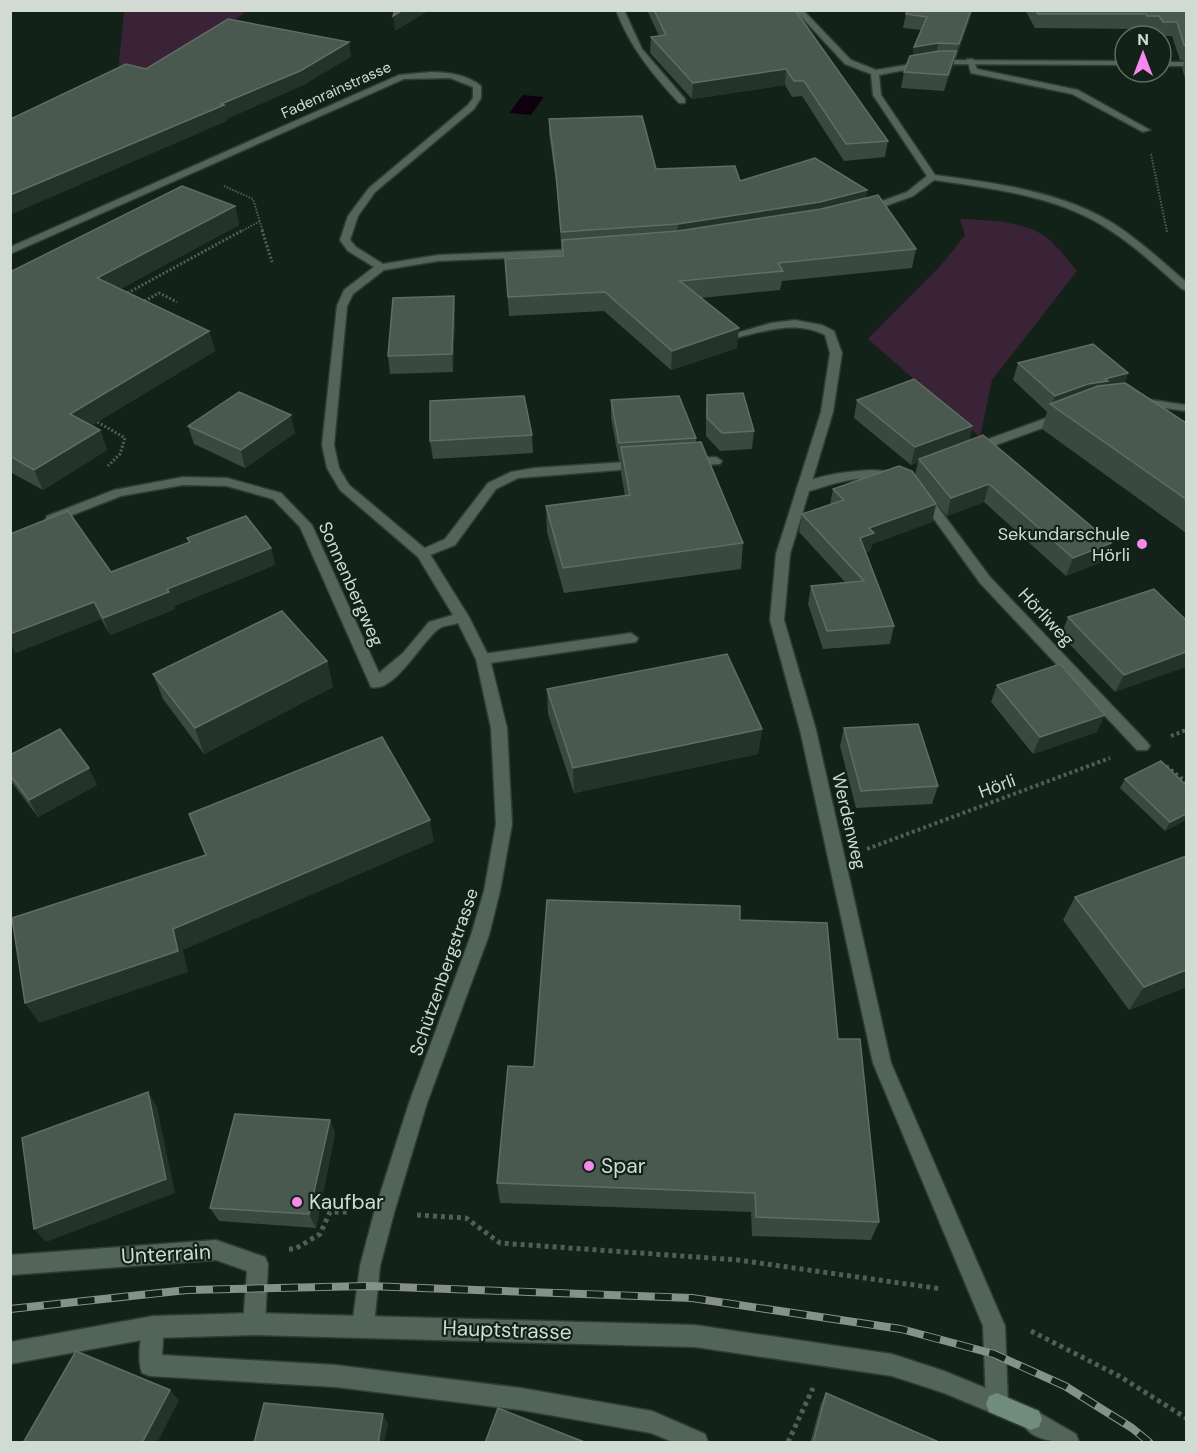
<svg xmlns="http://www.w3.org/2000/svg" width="1197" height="1453" font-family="'DM Sans',sans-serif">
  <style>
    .green { fill: #3a2337 }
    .water { fill: #10000f }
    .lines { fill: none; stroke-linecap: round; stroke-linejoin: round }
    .service-casing { stroke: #2e3c32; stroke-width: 3 }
    .minor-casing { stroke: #2e3c32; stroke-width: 3 }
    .tertiary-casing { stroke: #2e3c32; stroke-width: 3 }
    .secondary-casing { stroke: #2e3c32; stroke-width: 3 }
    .path-far3 { stroke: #515e55; stroke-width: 2; stroke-dasharray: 1.5 1.5; stroke-linecap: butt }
    .path-far2 { stroke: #515e55; stroke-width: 3; stroke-dasharray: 2 2; stroke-linecap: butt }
    .path-far1 { stroke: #515e55; stroke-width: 4; stroke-dasharray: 3 3; stroke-linecap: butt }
    .path { stroke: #515e55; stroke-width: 5; stroke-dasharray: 4 4; stroke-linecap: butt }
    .service { fill: #536459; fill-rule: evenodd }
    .minor { fill: #536459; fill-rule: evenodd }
    .tertiary { fill: #536459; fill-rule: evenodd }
    .secondary { fill: #708c7a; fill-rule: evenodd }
    .rail-casing { stroke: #869289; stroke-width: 8 }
    .rail { stroke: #132218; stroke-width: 6; stroke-dasharray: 17; stroke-linecap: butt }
    .wall { fill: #39493f }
    .shaded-wall { fill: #233329 }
    .building { fill: #4a594f; stroke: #5f6d64; stroke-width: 1.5 }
    .poi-dot { fill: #f788ec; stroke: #132218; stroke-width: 2 }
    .labels { text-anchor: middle; stroke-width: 4.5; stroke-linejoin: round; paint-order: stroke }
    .far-street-label { font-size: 15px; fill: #d1dbd4; stroke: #132218 }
    .poi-label { font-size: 18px; fill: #d1dbd4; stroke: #132218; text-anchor: end }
    .street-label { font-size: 18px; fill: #d1dbd4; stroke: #132218 }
    .near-poi-label { font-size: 21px; fill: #d1dbd4; stroke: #132218; text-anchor: start }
    .near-street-label { font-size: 21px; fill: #d1dbd4; stroke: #132218 }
  </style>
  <rect width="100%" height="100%" fill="#132218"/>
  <g class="green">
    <path d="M124 11H247L171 65 117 84Z"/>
    <path d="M960 219C988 220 1031 221 1052 242 1061 251 1069 262 1077 271L992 380 980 437 868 339 944 262 965 235Z"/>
  </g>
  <path class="water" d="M523 95 544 97 531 115 509 113Z"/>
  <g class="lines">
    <defs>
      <g id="service">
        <path d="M616 10H624L642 49 685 99V103H679C652 74 630 47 616 10Z"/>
        <path d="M967 59H973L977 69 1078 90 1150 130 1143 132 1072 94 971 73Z"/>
        <path d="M1139 398 1186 405V411L1135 404 1133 402Z"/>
        <path d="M1063 412 1067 413V419L977 452 973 453 967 449 969 446Z"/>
        <path d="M716 457 722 461 720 464 689 466 683 462 689 458Z"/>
        <path d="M641 461 647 465 645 468 518 478 496 489 455 545 423 558 416 554 418 551 445 539 488 483 511 472 534 468Z"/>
        <path d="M872 470 896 472 902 476C895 483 881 478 871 478 846 478 825 487 802 493L796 489C809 475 852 471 872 470Z"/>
        <path d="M922 490 926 491 990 577 1147 742 1150 746 1147 750H1137L980 583 916 494Z"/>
        <path d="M631 633 638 638 636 642 483 664 476 659 483 654Z"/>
        <path d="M153 1316 160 1320 164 1327 162 1355 336 1365 521 1388 652 1411 705 1434 708 1442H673L651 1433 521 1410 336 1387 150 1376 142 1373C137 1359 140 1334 146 1320Z"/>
      </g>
      <g id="minor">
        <path d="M795 10H803L851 60 876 70 936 60 1125 61V65L936 64 879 75 881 95 935 175C995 183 1059 191 1111 222 1138 239 1162 261 1186 282V290L1182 289C1154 264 1125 237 1091 219 1043 194 987 188 934 180L913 196 869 212H863V208L907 192 927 176 873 95 871 74 845 64Z"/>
        <rect x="1161" y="62" width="25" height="4"/>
        <path d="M431 72C449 72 468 75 481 86V98L474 109 375 192 358 216 350 240 356 247 383 264 438 255 582 249 587 252 582 255 438 261 384 270 353 294 347 306 334 445 339 468 349 485 428 551 469 617 490 659 507 728 512 824 500 891 489 935 427 1103 394 1213 380 1266 374 1326 370 1333 363 1337 356 1333 352 1326 360 1266 374 1213 409 1103 471 935 484 891 496 824 491 728 476 659 458 623C453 625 445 625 440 628 424 637 395 694 371 687L300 527 273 499 227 486 183 485 121 496 52 523 46 519 47 516 114 490 183 477 227 478 281 493 312 525 379 673 403 653 429 622 453 615 418 557 340 490 327 468 322 445 337 306 344 290 374 267 348 251 340 240 348 216 369 188 468 105 473 98V87L450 78 404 79 10 254V247L399 75Z"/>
        <path d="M795 320 822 325 834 331 842 353 833 412 790 554 784 620 816 730 891 1063 1005 1326 1008 1404 1005 1412 997 1415 989 1412 986 1404 983 1326 873 1063 800 730 770 620 776 554 821 412 830 353 825 335C795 320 766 331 735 338L730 335 771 323Z"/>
        <path d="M216 1240 265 1257 268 1264 265 1324 261 1331 254 1335 247 1331 243 1324 247 1271 216 1260 10 1275V1255Z"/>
      </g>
      <g id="tertiary">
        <path d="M254 1313 695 1325 892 1354 944 1371 1005 1396 1008 1404 1005 1412 997 1415 944 1393 892 1376 695 1347 254 1335 153 1338 10 1364V1342L153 1316Z"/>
        <path d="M1031 1408 1076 1434 1079 1442C1057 1442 1030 1443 1020 1419L1023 1411Z"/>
      </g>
      <path id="secondary" d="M997 1393 1039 1411 1042 1419 1039 1427 1031 1430 989 1412 986 1404 989 1396Z"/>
    </defs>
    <use href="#service" class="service-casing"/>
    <use href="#minor" class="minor-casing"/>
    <use href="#tertiary" class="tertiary-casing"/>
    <use href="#secondary" class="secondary-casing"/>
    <g class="path-far3">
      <path d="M1151 154 1167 232"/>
      <path d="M224 186 253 199 263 232"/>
      <path d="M240 232 260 221"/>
    </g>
    <g class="path-far2">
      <path d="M262 230 272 262"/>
      <path d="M124 295 243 230"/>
      <path d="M141 303 159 293 177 302"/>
      <path d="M94 420 125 438 120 454 108 466"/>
    </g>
    <g class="path-far1">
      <path d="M1171 736 1186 730"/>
      <path d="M1166 766 1186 782"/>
      <path d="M867 849 1110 758"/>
    </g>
    <g class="path">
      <path d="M417 1215 466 1218 500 1243 738 1260 942 1289"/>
      <path d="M289 1249H295L320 1234 330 1212H350"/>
      <path d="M1031 1331 1119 1376 1186 1418"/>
      <path d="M788 1442 813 1388"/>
    </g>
    <use href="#service" class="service"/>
    <use href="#minor" class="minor"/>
    <use href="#tertiary" class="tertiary"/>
    <use href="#secondary" class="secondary"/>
    <defs>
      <path id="rail" d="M10 1309 187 1290 368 1286 692 1298 901 1329 994 1354 1065 1386 1132 1428 1149 1442"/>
    </defs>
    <use href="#rail" class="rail-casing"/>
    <use href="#rail" class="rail"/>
  </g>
  <g class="wall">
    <path d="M647 10H795L888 141 885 157 844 161 802 96 792 97 785 85 692 99 650 53 651 37 659 36Z"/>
    <path d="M973 10 956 58H955L953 66 944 91 901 88 904 72 913 56 914 47 921 30 903 28 906 14Z"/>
    <path d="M1025 10H1186V82L1182 68 1185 61 1180 60 1172 36H1158L1155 31H1143L1141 29 1035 28Z"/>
    <path d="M549 119 656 169 740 181 867 190 866 198 916 249 912 268 782 281 780 290 701 298 737 348 671 370 604 311 509 316 505 259 562 256 557 189 549 134Z"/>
    <path d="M235 206 239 225 120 289 209 331 215 351 92 425 100 430 107 450 43 490 10 472V272Z"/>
    <path d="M454 296 455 314 453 372 390 374 388 356Z"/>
    <path d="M1018 363 1128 373 1124 383 1186 423V533L1042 429 1047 412 1013 380Z"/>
    <path d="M707 395 754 431 752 449 720 451 706 436V413Z"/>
    <path d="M611 400 696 438V442L743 543 741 569 564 593 547 532 546 506 625 496 621 473V460L619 461 611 418Z"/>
    <path d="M857 400 972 426 969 441 1111 543 1104 561 1066 576 984 502 947 516 936 504 932 522 872 544 870 551 866 552 894 626 890 644 823 649 808 604 811 586 845 582 799 532 802 514 830 504 833 489 915 475 918 462 911 465 854 418Z"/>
    <path d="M188 426 295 433 245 468 194 444Z"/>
    <path d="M532 435 533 453 433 459 430 441Z"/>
    <path d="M187 538 271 548 275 565 174 606 175 609 110 635 101 619 15 653 111 572 189 543Z"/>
    <path d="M1068 617 1186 620 1115 692 1061 635Z"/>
    <path d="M327 661 333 687 204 754 163 699 153 674Z"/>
    <path d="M997 685 1097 732 1033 754 991 702Z"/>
    <path d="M547 689 762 729 758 754 574 793 548 714Z"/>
    <path d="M844 728 938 786 932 804 856 808 840 746Z"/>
    <path d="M10 755 97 785 38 817 10 780Z"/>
    <path d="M1125 779 1186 785V820L1165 831 1120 788Z"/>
    <path d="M1186 856V987L1129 1010 1063 920 1075 897Z"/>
    <path d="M740 920 838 1039 879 1222 871 1240 752 1236 751 1212 500 1203 497 1183 534 1067Z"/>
    <path d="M330 1120 335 1134 316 1228 219 1221 210 1208Z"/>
    <path d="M826 1393 941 1443H810L821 1403Z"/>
  </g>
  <g class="shaded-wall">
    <path d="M403 10H430L395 31 393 16Z"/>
    <path d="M971 10H973L956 58 959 44Z"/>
    <path d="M349 42 351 57 302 86 227 119V121L10 215V195L221 104Z"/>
    <path d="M938 43 936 58 912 62 914 47Z"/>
    <path d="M956 51 953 66 944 91 948 75Z"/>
    <path d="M786 69 785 85 692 99 693 83Z"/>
    <path d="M867 190 865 205 677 240 678 224Z"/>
    <path d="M235 206 239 225 103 298 97 278Z"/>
    <path d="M454 296 455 314 453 372 452 354Z"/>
    <path d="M739 328 737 348 671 370 672 351Z"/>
    <path d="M209 331 215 351 78 434 70 414Z"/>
    <path d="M1128 373 1122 391 1052 405 1055 396 1088 384Z"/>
    <path d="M291 415 295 433 245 468 241 450Z"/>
    <path d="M972 426 968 444 919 459 918 462 911 465 915 447Z"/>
    <path d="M100 430 107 450 43 490 34 470Z"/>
    <path d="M989 484 984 502 947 516 951 498Z"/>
    <path d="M936 504 932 522 872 544 870 551 857 556 860 538 869 528Z"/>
    <path d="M1111 543 1104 561 1066 576 1073 558Z"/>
    <path d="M271 548 275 565 174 606 175 609 110 635 103 618 167 589Z"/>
    <path d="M94 602 101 619 15 653 10 643V634Z"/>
    <path d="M1186 652V667L1115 692 1124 675Z"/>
    <path d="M327 661 333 687 204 754 195 728Z"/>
    <path d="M1105 715 1097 732 1033 754 1040 737Z"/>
    <path d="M762 729 758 754 574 793 573 768Z"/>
    <path d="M89 768 97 785 38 817 29 800Z"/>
    <path d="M1186 814V820L1165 831 1170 822Z"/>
    <path d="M430 820 434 842 183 950 188 972 39 1023 25 1003 173 929Z"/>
    <path d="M1186 970V987L1129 1010 1144 987Z"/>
    <path d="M148 1092 157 1107 175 1193 46 1242 34 1229Z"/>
    <path d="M330 1120 335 1134 316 1228 309 1214Z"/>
    <path d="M170 1390 179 1400 157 1443H142Z"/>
    <path d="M383 1414 388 1424 384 1443H378Z"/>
  </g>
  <g class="building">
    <path d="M395 10H403L393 16Z"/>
    <path d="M654 10H795L888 141 846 144 804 81H794L786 69 693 83 651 37 666 35Z"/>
    <path d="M907 10H971L959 44 938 43 914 47 927 17 906 14Z"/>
    <path d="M1036 10H1186V46L1184 45 1177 22H1163L1159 16H1147L1146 14H1038Z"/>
    <path d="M228 19 349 42 300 71 221 104 224 105 10 195V117L13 118 126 64 146 69Z"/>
    <path d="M939 51H956L948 75 904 72 910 56Z"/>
    <path d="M642 116 656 169 735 166 740 181 815 158 867 190 820 202 678 224 561 232 556 174 549 119Z"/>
    <path d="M182 186 235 206 97 278 209 331 70 414 100 430 34 470 10 456V272Z"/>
    <path d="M878 195 916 249 778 263 783 271 680 281 739 328 672 351 605 292 508 297 505 259 563 256 562 240 678 231 821 209Z"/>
    <path d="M454 296 452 354 388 356 393 298Z"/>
    <path d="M1093 344 1128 373 1105 379 1108 381 1088 384 1055 396 1018 363Z"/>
    <path d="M914 379 972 426 915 447 857 400Z"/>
    <path d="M1125 383 1186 423V499L1050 404 1098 386Z"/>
    <path d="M239 392 291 415 241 450 188 426Z"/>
    <path d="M743 393 754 431 722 433 707 418V395Z"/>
    <path d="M524 396 532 435 430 441V401Z"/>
    <path d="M679 396 696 438 619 443 611 400Z"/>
    <path d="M983 435 1111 543 1073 558 989 484 951 498 919 459Z"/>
    <path d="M701 442 743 543 563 568 546 506 630 495 621 447Z"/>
    <path d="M899 466 912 471 936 504 869 528 874 533 860 538 894 626 827 631 811 586 864 581 802 514 844 500 833 489Z"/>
    <path d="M68 511 111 572 190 542 187 538 246 516 271 548 167 589 169 592 103 618 94 602 10 634V534Z"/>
    <path d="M1154 589 1186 620V652L1124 675 1068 617Z"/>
    <path d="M282 611 327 661 195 728 153 674Z"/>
    <path d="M727 654 762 729 573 768 547 689Z"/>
    <path d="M1060 664 1105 715 1040 737 997 685Z"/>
    <path d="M918 724 938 786 861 791 844 728Z"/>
    <path d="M60 729 89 768 29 800 10 775V755Z"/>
    <path d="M382 737 430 820 173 929 178 951 25 1003 12 918 206 855 189 814Z"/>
    <path d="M1161 761 1186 785V814L1170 822 1125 779Z"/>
    <path d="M1186 856V970L1144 987 1075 897Z"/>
    <path d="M547 900 740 906V920L827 923 838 1039H860L879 1222 756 1217 755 1193 497 1183 508 1066 534 1067Z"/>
    <path d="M148 1092 166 1179 34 1229 22 1138Z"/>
    <path d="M235 1114 330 1120 309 1214 210 1208Z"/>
    <path d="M76 1351 170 1390 142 1443H23Z"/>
    <path d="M826 1393 941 1443H813Z"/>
    <path d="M264 1403 383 1414 378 1443H254Z"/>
    <path d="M498 1408 587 1443H485Z"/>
  </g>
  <g class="poi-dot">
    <circle cx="1142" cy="544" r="6"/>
    <circle cx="589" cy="1166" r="6"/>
    <circle cx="297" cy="1202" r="6"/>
  </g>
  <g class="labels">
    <g class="far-street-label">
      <text transform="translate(336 90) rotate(-24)" y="5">Fadenrainstrasse</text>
    </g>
    <g class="poi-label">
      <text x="1130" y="540">Sekundarschule<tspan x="1130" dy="21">Hörli</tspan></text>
    </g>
    <g class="street-label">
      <text transform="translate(351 584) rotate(66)" y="6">Sonnenbergweg</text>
      <text transform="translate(1046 617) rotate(47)" y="6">Hörliweg</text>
      <text transform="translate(997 786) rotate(-20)" y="6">Hörli</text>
      <text transform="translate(849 821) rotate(77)" y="6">Werdenweg</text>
      <text transform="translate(444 972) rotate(-71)" y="6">Schützenbergstrasse</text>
    </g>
    <g class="near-poi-label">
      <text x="601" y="1173">Spar</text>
      <text x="309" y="1209">Kaufbar</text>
    </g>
    <g class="near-street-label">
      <text transform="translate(166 1254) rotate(-3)" y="7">Unterrain</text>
      <text transform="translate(507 1330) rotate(2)" y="7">Hauptstrasse</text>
    </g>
  </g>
  <rect width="1197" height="1453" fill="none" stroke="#d1dbd4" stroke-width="24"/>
  <g transform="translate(1143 54)"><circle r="28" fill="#132218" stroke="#5f6c63" stroke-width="1.5"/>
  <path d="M0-4.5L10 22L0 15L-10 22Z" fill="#f788ec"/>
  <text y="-9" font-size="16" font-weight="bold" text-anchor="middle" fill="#d1dbd4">N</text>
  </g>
</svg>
